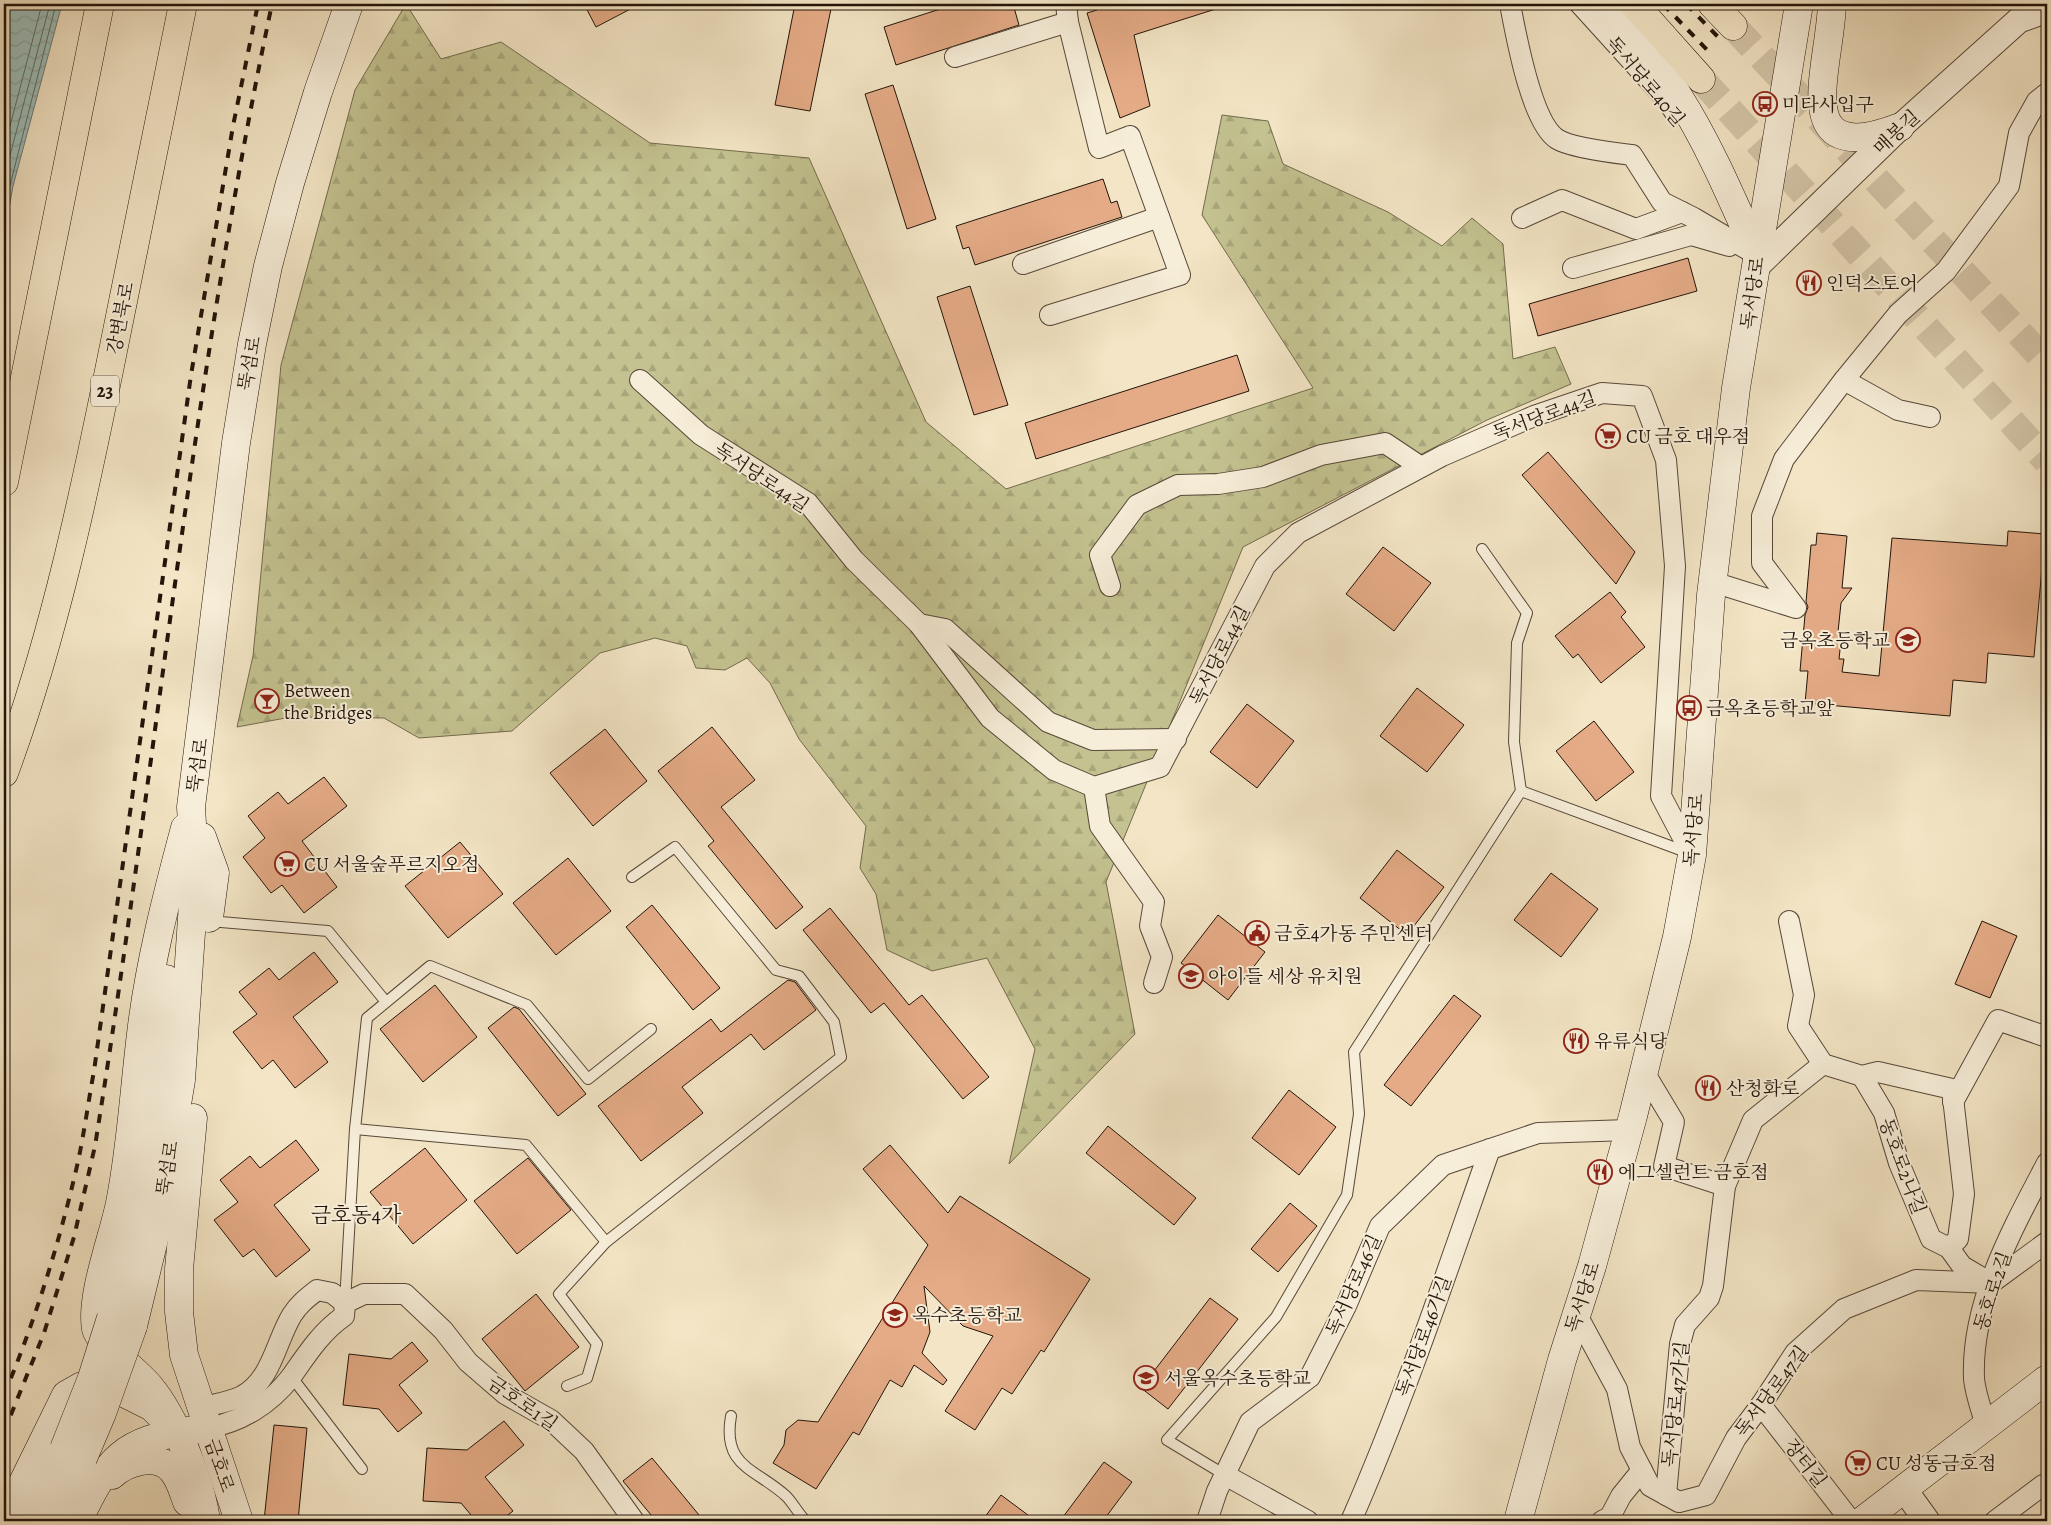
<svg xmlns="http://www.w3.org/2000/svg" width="2051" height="1525" font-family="Alegreya,'Noto Serif KR',serif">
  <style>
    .forest { fill: url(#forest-firs); stroke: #736b4d }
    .water { fill: url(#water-waves); stroke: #6c7a74 }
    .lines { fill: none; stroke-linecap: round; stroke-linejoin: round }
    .shore { stroke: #606962; stroke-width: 1 }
    .building { fill: #e4ab86; stroke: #23140a }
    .primary-tunnel { stroke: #d4c6a9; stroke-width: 28; stroke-dasharray: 28 14; stroke-linecap: butt }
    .service-casing { stroke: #574839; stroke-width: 12 }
    .minor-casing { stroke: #574839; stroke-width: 22 }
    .tertiary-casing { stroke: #574839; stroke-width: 27 }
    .secondary-casing { stroke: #23140a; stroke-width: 29 }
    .primary-casing { stroke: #23140a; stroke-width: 29 }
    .trunk-casing { stroke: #23140a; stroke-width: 29 }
    .service { stroke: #f7eed9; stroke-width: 10 }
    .minor { stroke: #f7eed9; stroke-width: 20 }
    .tertiary { stroke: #f7eed9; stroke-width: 25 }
    .secondary { stroke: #f7eed9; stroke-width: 28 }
    .primary { stroke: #f3e5c5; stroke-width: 28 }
    .trunk { stroke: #f3e5c5; stroke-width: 28 }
    .rail { stroke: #23140a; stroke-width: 4; stroke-dasharray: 9 9; stroke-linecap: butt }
    .secondary-bridge-casing { stroke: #23140a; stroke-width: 29; stroke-linecap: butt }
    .secondary-bridge { stroke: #f7eed9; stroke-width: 28 }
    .labels { text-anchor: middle; stroke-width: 4; stroke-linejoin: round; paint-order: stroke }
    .shield { fill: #f7eed9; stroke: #635548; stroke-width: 1 }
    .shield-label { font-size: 18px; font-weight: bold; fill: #23140a }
    .street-label { font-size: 19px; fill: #23140a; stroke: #f7eed9 }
    .poi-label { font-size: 19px; fill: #23140a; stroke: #f7eed9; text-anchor: start }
    .quarter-label { font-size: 21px; fill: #23140a; stroke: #f7eed9 }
  </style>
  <defs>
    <pattern id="forest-firs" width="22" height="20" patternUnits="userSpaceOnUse" patternTransform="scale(1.25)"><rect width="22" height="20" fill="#c3c290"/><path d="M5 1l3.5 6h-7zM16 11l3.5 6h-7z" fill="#a7a67b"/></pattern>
    <pattern id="water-waves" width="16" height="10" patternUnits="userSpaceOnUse" patternTransform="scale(1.25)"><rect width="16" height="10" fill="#9cbeba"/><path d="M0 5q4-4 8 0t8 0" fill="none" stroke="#86a29f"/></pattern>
  </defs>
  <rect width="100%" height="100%" fill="#f3e5c5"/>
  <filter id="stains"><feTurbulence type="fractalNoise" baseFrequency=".004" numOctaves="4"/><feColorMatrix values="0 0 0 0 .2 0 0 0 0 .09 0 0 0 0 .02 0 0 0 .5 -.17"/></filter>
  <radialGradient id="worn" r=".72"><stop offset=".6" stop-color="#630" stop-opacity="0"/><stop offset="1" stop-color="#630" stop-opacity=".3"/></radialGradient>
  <path class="forest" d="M406 4 441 59 501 42 650 143 809 158 926 422 1006 489 1313 388 1202 215 1222 115 1268 121 1283 164 1388 212 1442 246 1472 218 1503 244 1513 359 1555 347 1571 384 1487 420 1243 547 1106 882 1135 1034 1009 1164 1035 1049 987 958 932 971 887 950 876 894 860 868 866 826 799 739 770 683 747 658 725 670 696 668 687 646 655 638 600 653 512 731 419 738 384 718 291 717 237 727 253 656 281 365 355 90Z"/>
  <path class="water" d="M4 4H62L13 186 4 236Z"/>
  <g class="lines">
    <g class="shore">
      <path d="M4 149 42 4"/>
      <path d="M4 178 50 4"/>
      <path d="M4 209 56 4"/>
    </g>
  </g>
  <g class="building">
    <path d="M584 4H640L596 27Z"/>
    <path d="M795 4H832L810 111 775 105Z"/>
    <path d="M956 4H1013L1019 25 896 65 884 27Z"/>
    <path d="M1095 4H1221L1222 7 1134 35 1150 106 1120 118 1087 13 1097 10Z"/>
    <path d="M893 85 936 219 907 229 865 94Z"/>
    <path d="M1103 179 1111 203 1117 201 1122 217 975 265 969 247 963 249 956 226Z"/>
    <path d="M1688 258 1697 291 1538 336 1529 304Z"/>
    <path d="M970 286 1008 405 974 415 937 297Z"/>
    <path d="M1237 355 1249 391 1036 459 1025 423Z"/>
    <path d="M1548 452 1635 552 1616 584 1522 475Z"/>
    <path d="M2008 531 2045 534 2034 657 1988 653 1986 683 1953 680 1950 716 1805 703 1808 671H1800L1805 615 1808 607 1806 602 1811 545H1816L1817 533 1847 536 1842 588H1852L1841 603 1838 632H1842L1839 659H1844L1842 672 1879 676 1892 538 2007 546Z"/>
    <path d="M1383 547 1431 583 1394 631 1346 594Z"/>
    <path d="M1610 592 1626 612 1621 617 1645 647 1601 683 1578 654 1573 658 1555 636Z"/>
    <path d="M1417 688 1464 725 1427 772 1380 736Z"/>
    <path d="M1247 704 1294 741 1257 788 1210 752Z"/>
    <path d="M1594 721 1634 772 1596 801 1556 751Z"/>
    <path d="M712 727 755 780 721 807 803 907 776 929 708 846 714 841 658 771Z"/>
    <path d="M605 729 647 781 593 826 550 773Z"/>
    <path d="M324 777 347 806 302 841 337 887 304 913 282 885 271 893 243 857 265 838 248 816 278 792 288 804Z"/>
    <path d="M460 842 503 894 448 938 405 886Z"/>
    <path d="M1397 850 1444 887 1407 935 1360 898Z"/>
    <path d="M568 858 611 911 556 955 513 903Z"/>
    <path d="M1551 873 1598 909 1561 957 1514 920Z"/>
    <path d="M652 905 720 988 693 1010 626 927Z"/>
    <path d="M830 908 909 1005 922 995 989 1077 963 1099 884 1003 871 1013 803 930Z"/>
    <path d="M1218 915 1265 952 1228 1000 1181 963Z"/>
    <path d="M1982 921 2017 936 1990 998 1955 984Z"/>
    <path d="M314 952 338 982 293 1017 328 1062 295 1088 273 1060 262 1069 233 1032 257 1014 239 992 269 968 279 980Z"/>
    <path d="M788 980 795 982 816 1010 764 1050 751 1034 682 1087 703 1113 641 1161 598 1106 711 1019 721 1032Z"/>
    <path d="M435 985 477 1037 423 1082 380 1029Z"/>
    <path d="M1454 995 1481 1016 1411 1106 1384 1085Z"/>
    <path d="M514 1007 519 1009 586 1094 558 1116 488 1028Z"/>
    <path d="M1289 1090 1336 1127 1299 1175 1252 1138Z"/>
    <path d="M1108 1126 1196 1198 1174 1225 1086 1153Z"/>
    <path d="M296 1140 319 1170 274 1205 310 1250 276 1277 254 1249 243 1257 214 1220 238 1202 220 1180 250 1156 260 1168Z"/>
    <path d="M890 1145 948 1213 960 1196 1090 1279 1044 1352 1041 1350 1012 1394 1002 1388 975 1430 945 1411 993 1336 963 1326 924 1286 930 1332 922 1353 947 1380 943 1385 914 1365 902 1387 890 1380 859 1435 853 1432 816 1489 773 1463 784 1445 786 1430 798 1420 818 1422 928 1245 863 1169Z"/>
    <path d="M425 1148 467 1200 413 1244 370 1192Z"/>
    <path d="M528 1158 571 1210 517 1254 474 1201Z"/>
    <path d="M1290 1203 1317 1226 1278 1272 1251 1249Z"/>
    <path d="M536 1294 579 1347 525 1391 482 1339Z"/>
    <path d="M1210 1298 1238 1319 1168 1409 1141 1388Z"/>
    <path d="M412 1342 428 1361 399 1385 422 1413 398 1432 379 1409 343 1405 349 1354 391 1359Z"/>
    <path d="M504 1421 524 1445 485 1477 513 1511 500 1521H476L461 1503 423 1501 427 1448 467 1450Z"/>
    <path d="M274 1425 307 1428 298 1521H264Z"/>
    <path d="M652 1458 704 1521H656L623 1481Z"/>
    <path d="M1104 1462 1132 1482 1103 1521H1060Z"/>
    <path d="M1001 1495 1036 1521H982Z"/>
  </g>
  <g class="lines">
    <g class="primary-tunnel">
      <path d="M1733 26 2047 363"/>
      <path d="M1701 79 2047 461"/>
    </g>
    <defs>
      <g id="service">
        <path d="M1482 549 1527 613 1517 643 1514 742 1521 791"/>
        <path d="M209 921 328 931 386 1002"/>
        <path d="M355 1129 526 1145 606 1242"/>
        <path d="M345 1302 355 1129 367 1018 430 966 527 1005 588 1079 651 1029"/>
        <path d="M291 1376 362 1469"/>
        <path d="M567 1386 587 1378 597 1344 559 1294 606 1242 841 1057 834 1022 799 976 776 970 675 847 632 877"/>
        <path d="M731 1416C722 1467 755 1468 786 1496 792 1502 797 1511 803 1518L802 1521"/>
        <path d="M1225 1475 1167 1440 1276 1317 1347 1195 1359 1114 1354 1052 1521 791 1689 853"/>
      </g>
      <g id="minor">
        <path d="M1510 4C1516 35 1531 122 1557 139 1571 148 1615 153 1632 155L1662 202 1694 218 1757 255"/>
        <path d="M1580 4 1667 100 1674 111"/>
        <path d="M955 57 1068 22 1066 4"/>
        <path d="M1522 218 1562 200 1636 229 1682 212"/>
        <path d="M1023 264 1159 217"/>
        <path d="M1573 268 1691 235 1729 246"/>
        <path d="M1050 315 1180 275 1130 136 1099 148 1068 22"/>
        <path d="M640 380 701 435 808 503 854 560 919 624 990 718 1054 770 1094 787 1160 767 1265 566 1298 533 1442 456 1534 416 1602 393 1642 396 1666 460 1675 566 1661 796 1692 855"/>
        <path d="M1844 380 1898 410 1930 417"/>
        <path d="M1713 582 1796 608 1762 563V516L1784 459 1844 380 1898 314 1946 271 2009 186 2019 133 2037 101 2047 93"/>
        <path d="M1110 586 1100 555 1137 505 1178 485 1218 484 1263 477 1321 455 1385 443 1421 467"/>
        <path d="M919 624 945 629 1048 722 1093 740 1176 739"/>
        <path d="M1094 787 1100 826 1154 902 1150 926 1162 957 1154 983"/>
        <path d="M1789 921 1804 995 1798 1026 1823 1064 1862 1076 1878 1072 1952 1089 1964 1194 1958 1239 1949 1248 1962 1266 1989 1282"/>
        <path d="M1644 1072 1674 1122 1664 1166 1725 1186"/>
        <path d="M1862 1076 1884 1113 1899 1163 1931 1239 1949 1248"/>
        <path d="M1953 1102 1998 1020 2047 1037"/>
        <path d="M1991 1283 2047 1242"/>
        <path d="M345 1303 364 1294H405L443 1330 468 1362 505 1394 551 1420 584 1451 634 1521"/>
        <path d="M1577 1315 1617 1389 1630 1447 1650 1486 1679 1502 1706 1495 1736 1438 1761 1405 1795 1353 1844 1309 1916 1280 1991 1283"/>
        <path d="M1761 1405 1851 1521"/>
        <path d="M201 1408C214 1404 230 1402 242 1396 272 1380 276 1341 292 1315 299 1304 307 1298 317 1290L332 1293 345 1303"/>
        <path d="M1986 1426C1982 1411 1975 1393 1974 1378 1971 1302 2013 1228 2047 1163"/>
        <path d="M208 1428C241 1422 270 1404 291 1377 307 1354 321 1332 344 1316L345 1303"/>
        <path d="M1225 1475 1308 1521"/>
        <path d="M1666 1495 1680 1344 1685 1325 1709 1298 1713 1286 1725 1186 1753 1120 1823 1064"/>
        <path d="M1207 1521 1217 1491 1250 1422 1310 1377 1346 1306 1380 1226 1443 1165 1538 1133 1629 1130"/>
        <path d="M1351 1521C1404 1400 1446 1274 1490 1149"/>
        <path d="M1602 1521 1610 1517 1621 1496 1642 1470"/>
        <path d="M1995 1521 2043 1485"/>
      </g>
      <g id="tertiary">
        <path d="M1755 268 1900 127 2019 20 2047 10"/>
        <path d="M1904 1489 1927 1521"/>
      </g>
      <g id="secondary">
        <path d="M1600 4C1627 33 1656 60 1677 94 1709 144 1733 201 1757 255"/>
        <path d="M1832 4C1830 69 1787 170 1900 127"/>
        <path d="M185 828C167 895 149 965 141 1034 134 1091 131 1148 120 1203 113 1238 90 1296 96 1329 99 1343 139 1373 150 1387 175 1417 201 1482 206 1521"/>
        <path d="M202 837 215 873 209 918"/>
        <path d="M193 1118 179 1269V1312L184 1355 239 1521"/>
        <path d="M111 1318C132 1243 149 1167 158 1090 162 1053 164 1016 166 979"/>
        <path d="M133 1326 156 1231 181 1080 195 874 191 807 236 443 252 344 268 266 290 183 318 92 349 4"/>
        <path d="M112 1475C126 1462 157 1452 172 1470 180 1479 183 1491 187 1502"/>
        <path d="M4 1521 66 1395 82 1386 122 1392 152 1407 163 1418"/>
        <path d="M30 1521 64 1449"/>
        <path d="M53 1521 83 1458"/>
        <path d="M78 1521C108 1458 122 1440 194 1430"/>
        <path d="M1518 1521 1562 1360 1592 1266 1633 1116 1677 937 1692 855 1711 595 1736 388 1799 4"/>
        <path d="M1862 1521 2047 1379"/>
      </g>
      <g id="primary">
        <path d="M1634 4 1701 79"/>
        <path d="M1712 4 1733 26"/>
      </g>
      <g id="trunk">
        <path d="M4 482 100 4"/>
        <path d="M4 773C55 635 85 490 114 346 137 232 160 118 183 4"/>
      </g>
    </defs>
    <use href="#service" class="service-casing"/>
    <use href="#minor" class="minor-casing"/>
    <use href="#tertiary" class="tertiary-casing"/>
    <use href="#secondary" class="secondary-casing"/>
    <use href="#primary" class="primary-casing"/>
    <use href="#trunk" class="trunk-casing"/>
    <use href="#service" class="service"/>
    <use href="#minor" class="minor"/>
    <use href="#tertiary" class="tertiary"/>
    <use href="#secondary" class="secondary"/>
    <use href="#primary" class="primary"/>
    <use href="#trunk" class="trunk"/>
    <g class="rail">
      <path d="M1663 4 1709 52"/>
      <path d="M1686 4 1721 40"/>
      <path d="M4 1395C35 1321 59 1244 77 1166 84 1135 88 1103 94 1071L191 375 233 126 258 4"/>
      <path d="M4 1432 44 1333 74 1237 95 1146C156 766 192 381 272 4"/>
    </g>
    <defs>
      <g id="secondary-bridge">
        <path d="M64 1449 92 1378 111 1318"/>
        <path d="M83 1458 102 1413 133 1326"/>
      </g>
    </defs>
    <use href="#secondary-bridge" class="secondary-bridge-casing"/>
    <use href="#secondary-bridge" class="secondary-bridge"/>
  </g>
  <defs>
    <symbol id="bus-ring" viewBox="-11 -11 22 22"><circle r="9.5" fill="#f7eed9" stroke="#8f2418" stroke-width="1.5"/><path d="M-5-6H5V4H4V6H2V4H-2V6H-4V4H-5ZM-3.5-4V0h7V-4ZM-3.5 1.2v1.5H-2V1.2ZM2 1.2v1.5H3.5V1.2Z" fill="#8f2418"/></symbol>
    <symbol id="restaurant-ring" viewBox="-11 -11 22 22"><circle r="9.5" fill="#f7eed9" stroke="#8f2418" stroke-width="1.5"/><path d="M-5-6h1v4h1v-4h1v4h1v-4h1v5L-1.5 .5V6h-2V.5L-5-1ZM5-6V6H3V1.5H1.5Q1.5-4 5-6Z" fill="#8f2418"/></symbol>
    <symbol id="supermarket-ring" viewBox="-11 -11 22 22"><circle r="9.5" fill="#f7eed9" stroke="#8f2418" stroke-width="1.5"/><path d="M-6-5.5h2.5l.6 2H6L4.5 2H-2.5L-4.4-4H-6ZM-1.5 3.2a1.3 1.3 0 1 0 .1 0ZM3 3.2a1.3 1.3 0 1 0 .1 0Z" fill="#8f2418"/></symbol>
    <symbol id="school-ring" viewBox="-11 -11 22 22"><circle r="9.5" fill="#f7eed9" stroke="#8f2418" stroke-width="1.5"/><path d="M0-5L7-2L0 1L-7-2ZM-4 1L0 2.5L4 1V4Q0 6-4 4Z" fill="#8f2418"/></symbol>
    <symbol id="bar-ring" viewBox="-11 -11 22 22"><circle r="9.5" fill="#f7eed9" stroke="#8f2418" stroke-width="1.5"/><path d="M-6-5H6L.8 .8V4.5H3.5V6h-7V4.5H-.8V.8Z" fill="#8f2418"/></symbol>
    <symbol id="civic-ring" viewBox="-11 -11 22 22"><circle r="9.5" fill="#f7eed9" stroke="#8f2418" stroke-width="1.5"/><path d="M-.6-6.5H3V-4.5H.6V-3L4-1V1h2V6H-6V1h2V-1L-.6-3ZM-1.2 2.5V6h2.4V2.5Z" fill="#8f2418"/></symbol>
  </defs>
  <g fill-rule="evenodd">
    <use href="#bus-ring" x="1751" y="90" width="28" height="28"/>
    <use href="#restaurant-ring" x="1795" y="269" width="28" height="28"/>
    <use href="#supermarket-ring" x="1594" y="422" width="28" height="28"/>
    <use href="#school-ring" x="1894" y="626" width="28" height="28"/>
    <use href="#bar-ring" x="253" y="687" width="28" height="28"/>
    <use href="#bus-ring" x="1675" y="694" width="28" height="28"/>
    <use href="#supermarket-ring" x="273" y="850" width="28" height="28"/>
    <use href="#civic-ring" x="1243" y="919" width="28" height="28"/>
    <use href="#school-ring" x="1177" y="962" width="28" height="28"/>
    <use href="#restaurant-ring" x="1562" y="1027" width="28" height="28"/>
    <use href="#restaurant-ring" x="1694" y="1074" width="28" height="28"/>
    <use href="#restaurant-ring" x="1586" y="1158" width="28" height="28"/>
    <use href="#school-ring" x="881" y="1301" width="28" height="28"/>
    <use href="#school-ring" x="1132" y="1364" width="28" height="28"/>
    <use href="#supermarket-ring" x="1844" y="1449" width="28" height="28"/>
  </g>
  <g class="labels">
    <rect class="shield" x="91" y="375.5" width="28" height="31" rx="4"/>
    <g class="shield-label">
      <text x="105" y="397">23</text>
    </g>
    <g class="street-label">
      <text transform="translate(1646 81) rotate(50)" y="7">독서당로40길</text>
      <text transform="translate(1896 132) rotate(-43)" y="7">매봉길</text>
      <text transform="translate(1752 293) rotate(-82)" y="7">독서당로</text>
      <text transform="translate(120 318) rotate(-79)" y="7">강변북로</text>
      <text transform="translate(249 363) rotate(-80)" y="7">뚝섬로</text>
      <text transform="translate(1544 415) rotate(-20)" y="7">독서당로44길</text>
      <text transform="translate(762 477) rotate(34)" y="7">독서당로44길</text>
      <text transform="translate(1219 655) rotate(-63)" y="7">독서당로44길</text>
      <text transform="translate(197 765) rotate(-82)" y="7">뚝섬로</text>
      <text transform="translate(1693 830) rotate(-85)" y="7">독서당로</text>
      <text transform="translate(1903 1166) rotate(70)" y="7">동호로2나길</text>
      <text transform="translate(167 1168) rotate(-81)" y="7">뚝섬로</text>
      <text transform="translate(1353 1285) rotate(-66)" y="7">독서당로46길</text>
      <text transform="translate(1992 1291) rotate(-72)" y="7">동호로2길</text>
      <text transform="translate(1582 1297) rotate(-72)" y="7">독서당로</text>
      <text transform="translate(1423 1336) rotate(-70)" y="7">독서당로46가길</text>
      <text transform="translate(1771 1391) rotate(-53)" y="7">독서당로47길</text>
      <text transform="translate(523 1403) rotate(35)" y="7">금호로1길</text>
      <text transform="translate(1675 1404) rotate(-84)" y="7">독서당로47가길</text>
      <text transform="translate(1806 1463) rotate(52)" y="7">장터길</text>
      <text transform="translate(220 1465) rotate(71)" y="7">금호로</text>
    </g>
    <g class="poi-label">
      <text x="1782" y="111">미타사입구</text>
      <text x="1826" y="290">인덕스토어</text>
      <text x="1626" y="443">CU 금호 대우점</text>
      <text x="1890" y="647" text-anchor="end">금옥초등학교</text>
      <text x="284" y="697">Between<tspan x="284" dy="22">the Bridges</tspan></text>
      <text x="1706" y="715">금옥초등학교앞</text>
      <text x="304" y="871">CU 서울숲푸르지오점</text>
      <text x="1274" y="940">금호4가동 주민센터</text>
      <text x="1208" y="983">아이들 세상 유치원</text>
      <text x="1594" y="1048">유류식당</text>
      <text x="1726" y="1095">산청화로</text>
      <text x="1618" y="1179">에그셀런트 금호점</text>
      <text x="912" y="1322">옥수초등학교</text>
      <text x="1164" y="1385">서울옥수초등학교</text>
      <text x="1876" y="1470">CU 성동금호점</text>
    </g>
    <g class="quarter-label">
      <text x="356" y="1222">금호동4가</text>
    </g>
  </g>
  <rect width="2051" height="1525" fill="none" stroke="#f3e5c5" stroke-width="20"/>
  <rect x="5" y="5" width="2041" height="1515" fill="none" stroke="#23140a" stroke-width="2.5"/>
  <rect x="10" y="10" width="2031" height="1505" fill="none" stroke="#23140a"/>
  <rect width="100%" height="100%" filter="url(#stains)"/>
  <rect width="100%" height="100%" fill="url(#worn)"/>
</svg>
